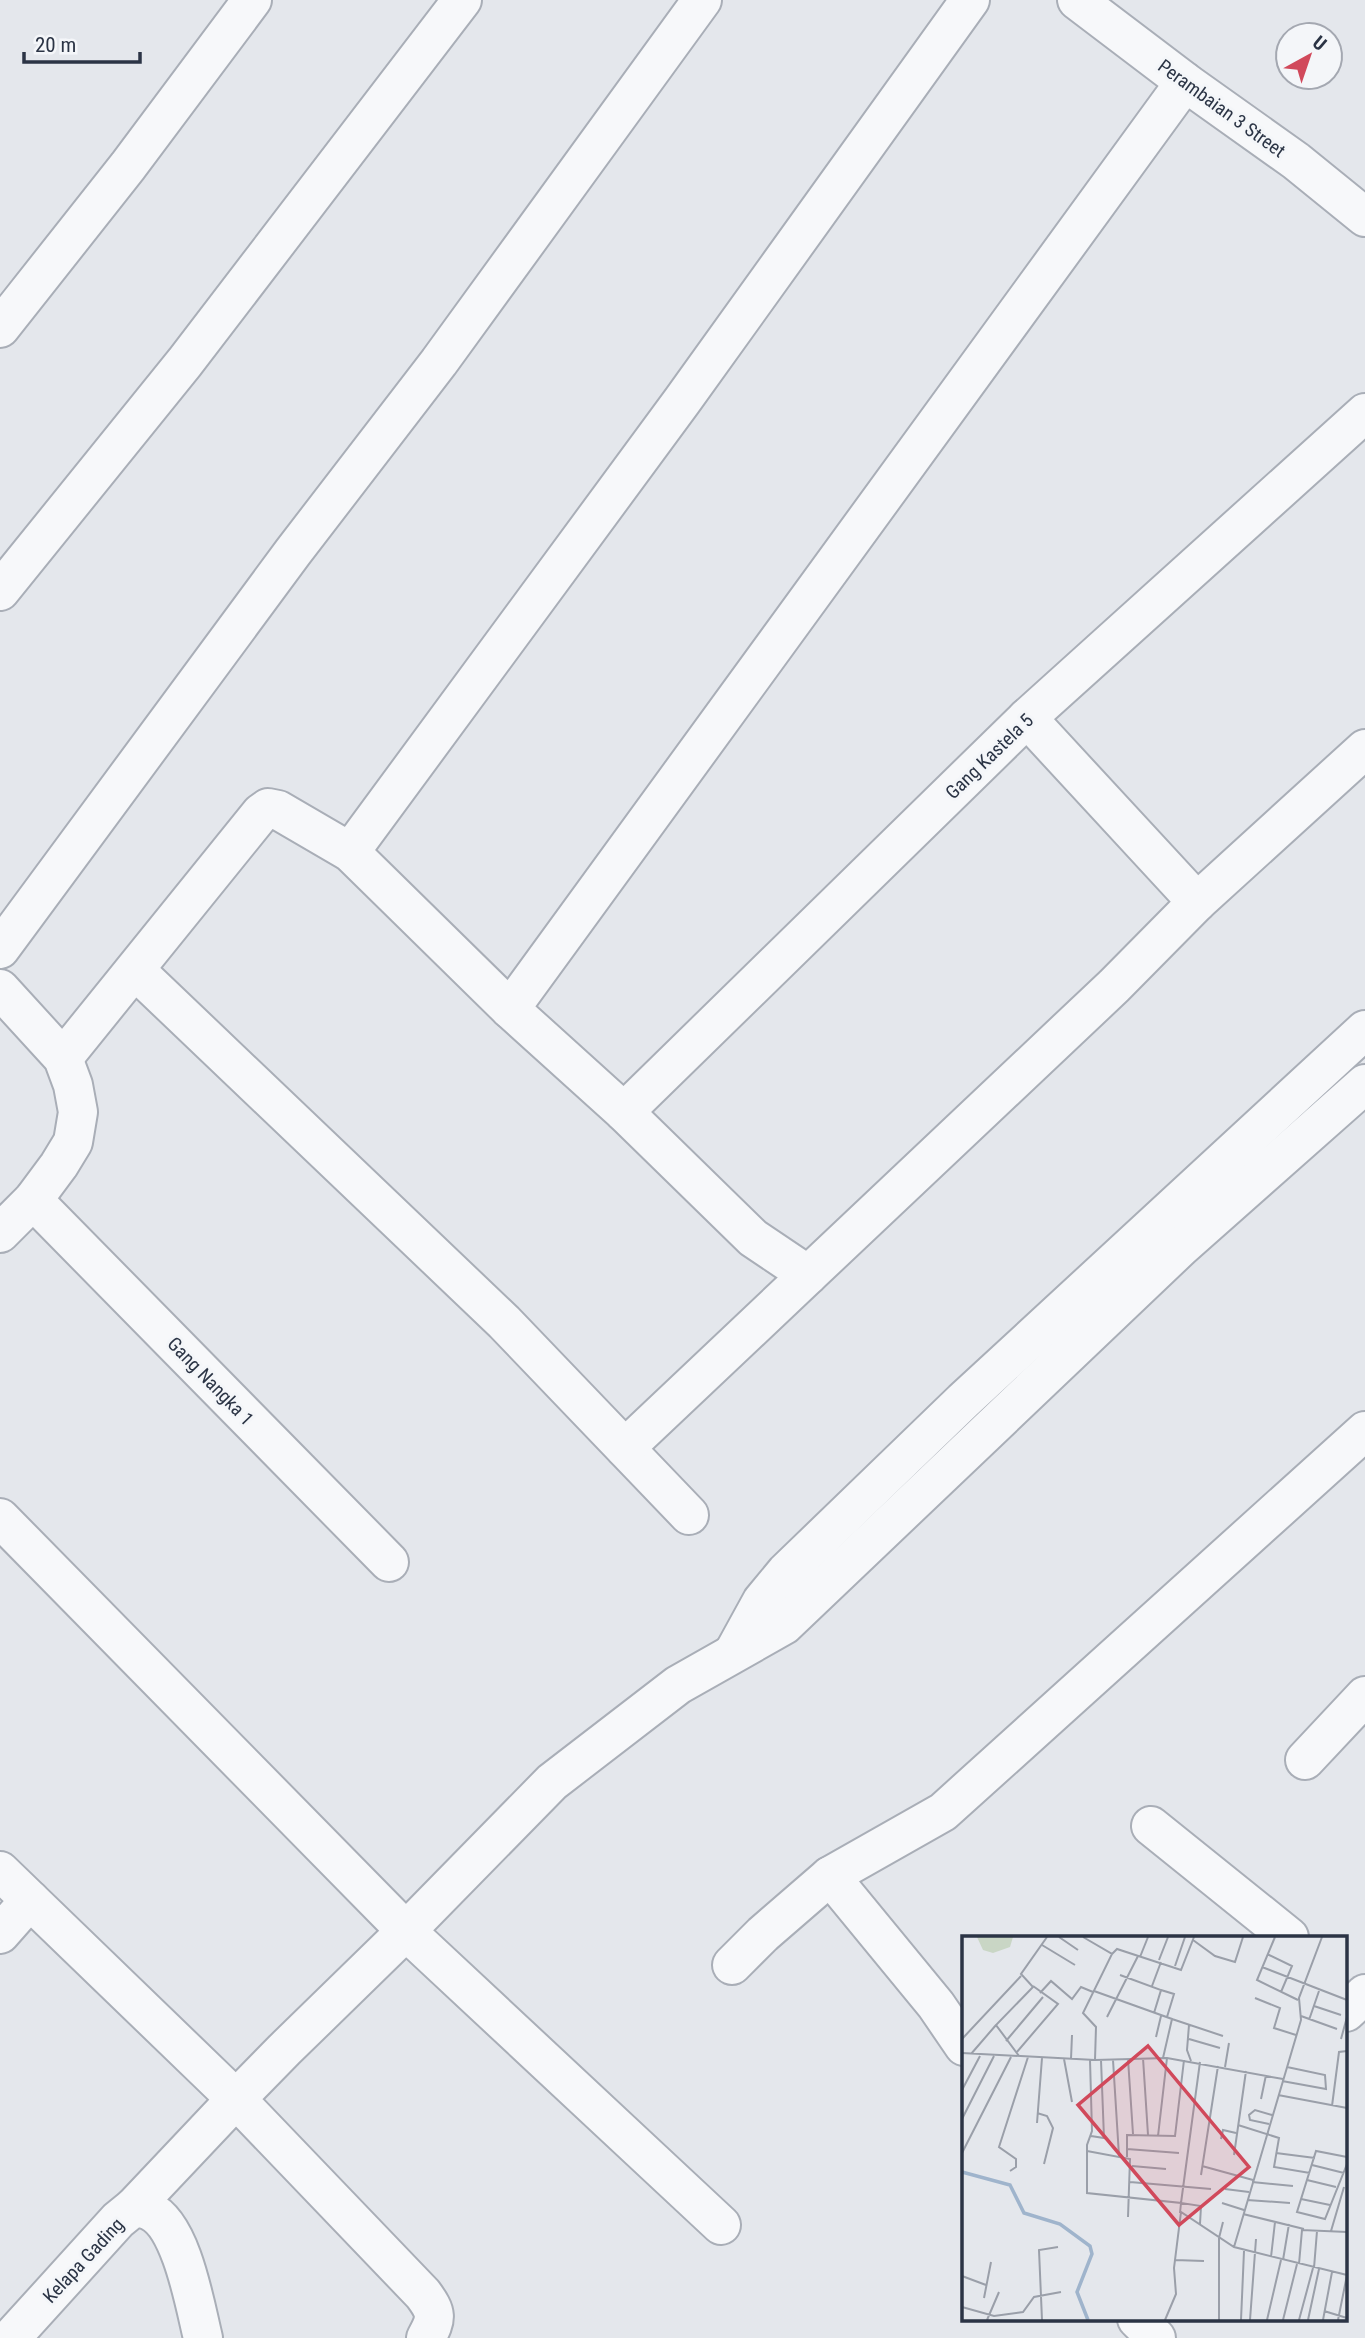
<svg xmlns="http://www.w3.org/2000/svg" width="1365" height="2338" font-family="'Roboto Condensed',sans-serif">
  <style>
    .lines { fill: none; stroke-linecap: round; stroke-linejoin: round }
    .minor-casing { stroke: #a9aeb7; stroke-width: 42 }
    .tertiary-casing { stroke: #a9aeb7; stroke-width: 42 }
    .minor { stroke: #f7f8fa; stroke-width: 38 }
    .tertiary { stroke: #f7f8fa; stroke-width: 38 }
    .labels { text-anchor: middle; stroke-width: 6; stroke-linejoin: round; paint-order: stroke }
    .street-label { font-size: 19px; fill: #2b3445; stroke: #f4f6f9 }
    .inset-river { fill: none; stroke: #9fb4cc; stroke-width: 3.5 }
    .inset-road { fill: none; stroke: #9a9fa9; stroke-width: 2 }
    .view { fill: #d1495b; fill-opacity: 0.15; stroke: #d1495b; stroke-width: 3.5 }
    .inset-edge { fill: none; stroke: #2b3445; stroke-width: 3.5 }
  </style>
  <rect width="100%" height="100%" fill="#e4e7ec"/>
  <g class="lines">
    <defs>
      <g id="minor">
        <path d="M1077 0 1185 82 1296 161 1365 217"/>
        <path d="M0 328 128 166 252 0"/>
        <path d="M0 591 185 362 462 0"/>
        <path d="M1027 718 1197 902"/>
        <path d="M350 852 682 401 970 0"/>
        <path d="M0 949 293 552 439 362 702 0"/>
        <path d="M135 970 504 1322 689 1515"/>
        <path d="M0 989 63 1058 73 1085 78 1112 73 1142 59 1165 33 1200 0 1233"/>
        <path d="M510 1009 1185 82"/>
        <path d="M63 1058 261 813 268 808 278 810 350 852 510 1009 624 1112 753 1238 808 1275 1114 986 1197 902 1365 749"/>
        <path d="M624 1112 1027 718 1365 413"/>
        <path d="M33 1200 389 1562"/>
        <path d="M625 1448 808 1275"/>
        <path d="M0 1518 406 1931 721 2225"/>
        <path d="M734 1652 762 1601 786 1572 963 1401 1365 1030"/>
        <path d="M1305 1760 1365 1696"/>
        <path d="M1151 1826 1289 1937"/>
        <path d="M0 1871 236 2099 134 2207"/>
        <path d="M830 1876 936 2005 964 2046"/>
        <path d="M0 1934 30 1900"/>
        <path d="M732 1965 763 1934 830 1876 943 1812 1365 1431"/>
        <path d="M1346 2012 1365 1994"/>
        <path d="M1137 2319 1156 2338"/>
        <path d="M426 2338C437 2318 437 2313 423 2294L236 2099 284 2050 406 1931 552 1782 678 1685 784 1625 1181 1247 1365 1084"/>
      </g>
      <path id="tertiary" d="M11 2338 118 2220 134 2207C139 2208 146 2209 150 2211 182 2226 195 2306 203 2338"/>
    </defs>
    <use href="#minor" class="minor-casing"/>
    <use href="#tertiary" class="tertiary-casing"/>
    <use href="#minor" class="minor"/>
    <use href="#tertiary" class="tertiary"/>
  </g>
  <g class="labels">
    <g class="street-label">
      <text transform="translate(1222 108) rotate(36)" y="7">Perambaian 3 Street</text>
      <text transform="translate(989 756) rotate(-44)" y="7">Gang Kastela 5</text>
      <text transform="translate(211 1381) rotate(46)" y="7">Gang Nangka 1</text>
      <text transform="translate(83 2260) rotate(-47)" y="7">Kelapa Gading</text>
    </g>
  </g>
  <g transform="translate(962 1936)">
    <rect width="385" height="385" fill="#e4e7ec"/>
    <path d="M15 1H51L48 11 31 17 21 14Z" fill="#c9d6c5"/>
    <path class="inset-river" d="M0 236 48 249 62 277 98 288 128 310 130 318 115 356 126 384"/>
    <path class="inset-road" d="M97 1 116 14M121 1 150 18 121 77 134 91 133 124M313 1 295 44 336 64M231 4 253 20 273 26 281 1M80 9 113 29M150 18 155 13 219 34 232 1M305 18 330 30 319 56M178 21 186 1M197 24 206 1M213 30 223 1M300 31 385 64M158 39 199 54 192 77M190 50 199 26M199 54 212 58 205 81M132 55 210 83 201 122M78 57 89 45 110 63 119 51 131 56M293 62 318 72 312 92 334 99M352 70 379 79M339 80 375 93M145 81 176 20M210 83 261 100M347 84 357 55M227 89 225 114 229 125M194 101 199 80M0 103 59 40M227 103 258 112M379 103 385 81M44 105 81 61M0 117 133 124 205 122 321 143M54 117 96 68 71 50M9 118 34 89M57 120 34 89 71 51 59 38 85 1M181 122 186 199M102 123 110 166M109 123 110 99M166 123 171 198M128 124 130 195 125 209V257L219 267 218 277M151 124 157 220M238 126 219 267 239 270 238 288M263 131 267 107M320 145 364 153 363 139 325 131M0 154 18 120M316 159 385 172M299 163 304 139M370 170 377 116 385 115M75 177 85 180 91 192 82 228M0 183 32 120M75 187 80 122M307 188 288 184 287 179 293 174 310 179M276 189 317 202 312 231 348 237M129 200 142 202 139 124M196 200 205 122M259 203 261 194 274 197M165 213 217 217M125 215 168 223 166 281M0 217 49 121M314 217 353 222M272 219 284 135M165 221V199L213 200 222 124M385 221 354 215 335 276 363 283 385 228M350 229 382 237M170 230 204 233M240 230 291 244M48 235 54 231V223L37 211 66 121M239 239 256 130M345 244 374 251M168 246 249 253M290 246 331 250M263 253 287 256M339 263 368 269M285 264 328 267M260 267 282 274M281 278 342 293M369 295 382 251M272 311 339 84 337 62 360 1M309 321 313 286M213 324 242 325M321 324 327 288M337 328 340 294 385 296M352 332 355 295M0 340 24 349M22 362 29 326M0 371 32 380 61 376 72 361 99 356M362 375 385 382M25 384 37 356M80 384 77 314 96 311M203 384 214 358 212 332 219 276 272 311 385 339M257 384V302L261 286M279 384 282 315M288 384 294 303M305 384 319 324M321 384 335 328M337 384 351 332M346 384 357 333M361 384 370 336M376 384 385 339"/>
    <path class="view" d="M186 110 287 231 217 289 116 169Z"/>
    <rect width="385" height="385" class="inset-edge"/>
  </g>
  <g transform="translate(1309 56) rotate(40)"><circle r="33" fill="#f4f6f9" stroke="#a4a8b1" stroke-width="2"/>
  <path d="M0-5L12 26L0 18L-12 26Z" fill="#d1495b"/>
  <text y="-10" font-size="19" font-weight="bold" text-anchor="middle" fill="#2b3445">U</text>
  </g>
  <path d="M24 52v10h116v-10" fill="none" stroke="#2b3445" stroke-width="3.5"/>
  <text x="35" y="52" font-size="21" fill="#2b3445" stroke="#f4f6f9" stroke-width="5" paint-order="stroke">20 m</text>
</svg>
